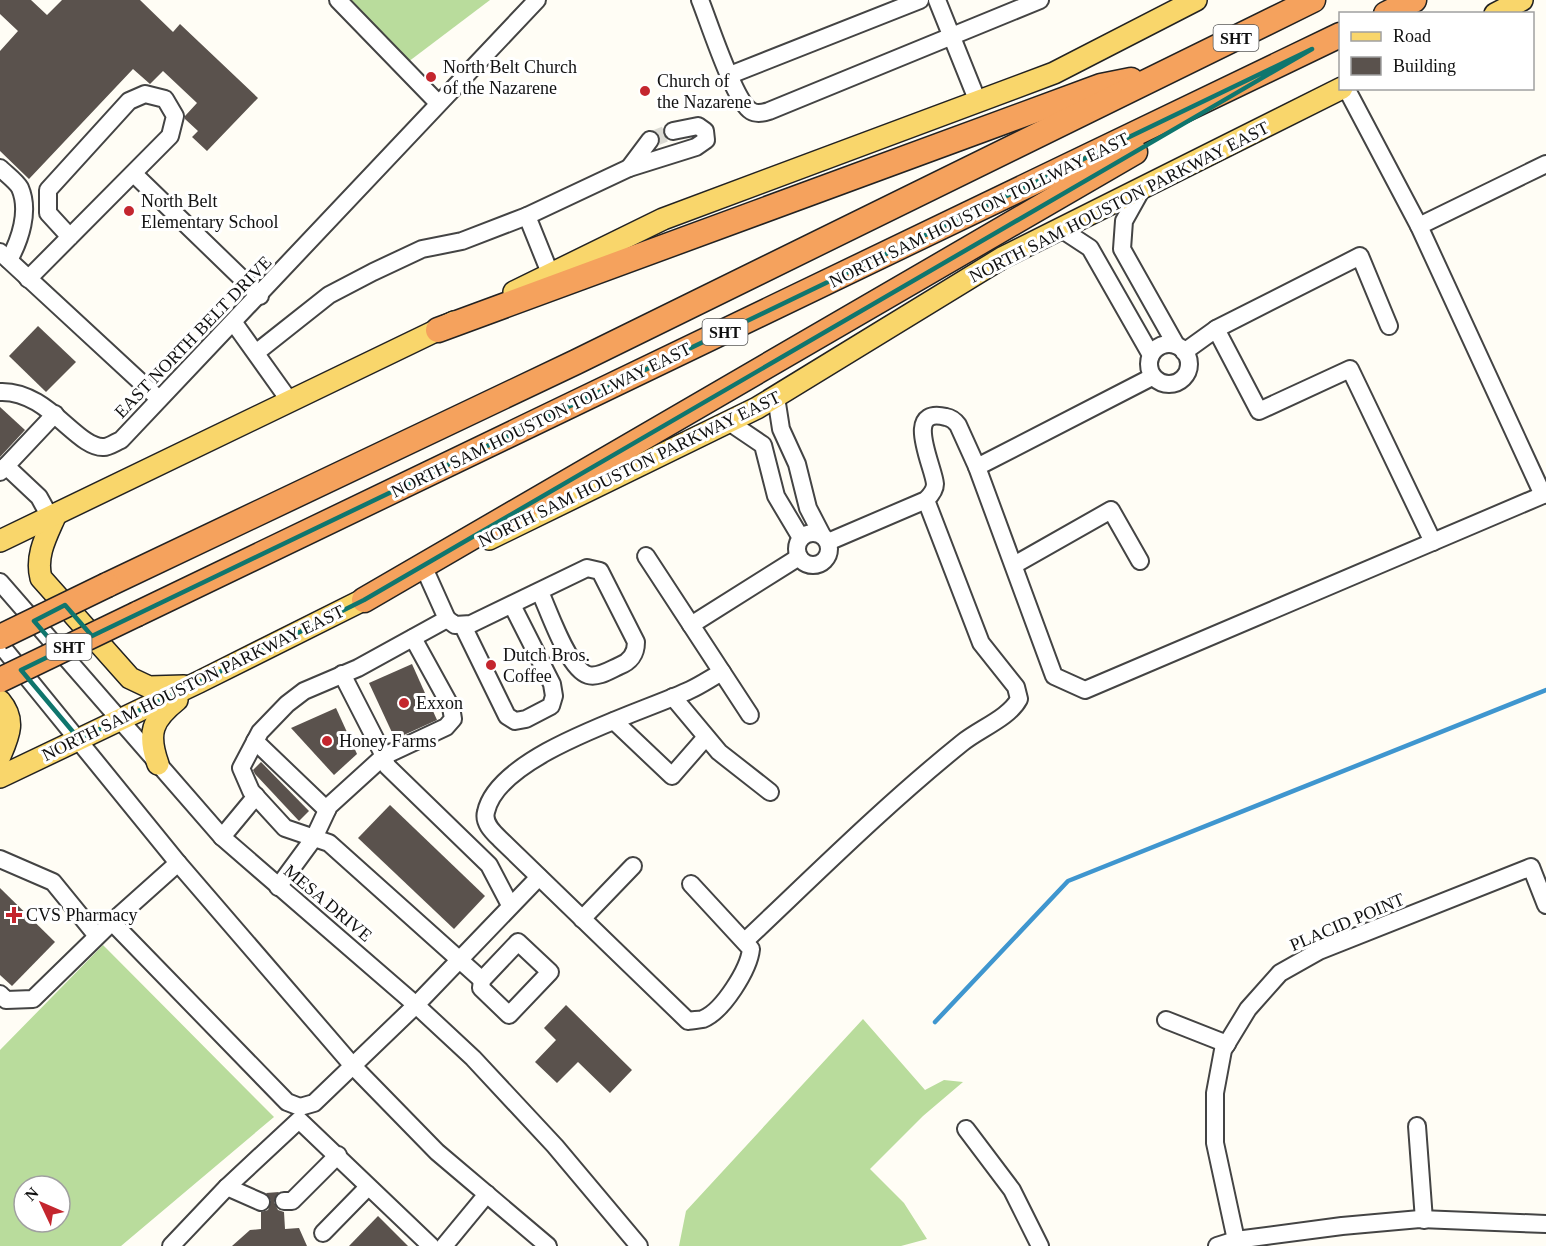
<svg xmlns="http://www.w3.org/2000/svg" width="1546" height="1246" font-family="Georgia,serif">
  <style>
    .forest { fill: #b9dc9c; fill-rule: evenodd }
    .lines { fill: none; stroke-linecap: round; stroke-linejoin: round }
    .stream { stroke: #3f96cf; stroke-width: 4.5 }
    .building { fill: #5a524d }
    .minor-tunnel { stroke: #dbdad3; stroke-width: 16; stroke-dasharray: 16 8; stroke-linecap: butt }
    .minor-casing { stroke: #444; stroke-width: 20 }
    .major-casing { stroke: #222; stroke-width: 24 }
    .highway-casing { stroke: #222; stroke-width: 27 }
    .minor { stroke: #fff; stroke-width: 16 }
    .major { stroke: #f9d66b; stroke-width: 21 }
    .highway { stroke: #f5a25d; stroke-width: 24 }
    .highway-bridge-casing { stroke: #222; stroke-width: 27; stroke-linecap: butt }
    .highway-bridge { stroke: #f5a25d; stroke-width: 24 }
    .marked { fill: none; stroke: #0f766e; stroke-width: 4.5; stroke-linejoin: round }
    .poi-dot { fill: #c4262e; stroke: #fff; stroke-width: 2 }
    .labels { text-anchor: middle; stroke-width: 6; stroke-linejoin: round; paint-order: stroke }
    .shield { fill: #fff; stroke: #585858; stroke-width: 1.5 }
    .shield-label { font-size: 16px; font-weight: bold; fill: #111 }
    .poi-label { font-size: 18px; fill: #111; stroke: #fff; text-anchor: start }
    .street-label { font-size: 18px; fill: #111; stroke: #fff }
  </style>
  <rect width="100%" height="100%" fill="#fffdf5"/>
  <g class="forest">
    <path d="M345 0H490L408 62Z"/>
    <path d="M103 945 274 1117 121 1246H0V1050ZM24 1186H60V1222H24Z"/>
    <path d="M863 1019 925 1090 944 1080 963 1082 923 1116 870 1169 904 1203 927 1239 901 1246H679L686 1211Z"/>
  </g>
  <g class="lines">
    <path class="stream" d="M935 1022 1068 881 1546 690"/>
  </g>
  <g class="building">
    <path d="M0 0H31L47 15 62 0H140L173 32 180 24 258 98 207 151 192 137 198 131 185 119V116L197 103 163 71 150 84 133 69 29 179 0 151V51L18 31 0 14Z"/>
    <path d="M38 326 76 362 46 392 9 356Z"/>
    <path d="M0 407 25 430 0 457Z"/>
    <path d="M412 664 437 720 395 739 369 683Z"/>
    <path d="M336 708 357 754 334 775 291 728Z"/>
    <path d="M261 762 309 811 299 821 255 774 253 770Z"/>
    <path d="M390 805 485 896 454 929 358 838Z"/>
    <path d="M0 888 55 942 12 986 0 975Z"/>
    <path d="M566 1005 632 1070 610 1093 578 1062 557 1083 535 1062 556 1040 544 1028Z"/>
    <path d="M279 1192 274 1202 278 1210 284 1212 285 1229 299 1228 307 1246H232L250 1230 261 1229V1212L268 1210 271 1201 266 1193Z"/>
    <path d="M378 1216 408 1246H349Z"/>
  </g>
  <g class="lines">
    <path class="minor-tunnel" d="M650 140 673 131"/>
    <defs>
      <g id="minor">
        <path d="M338 0 438 103"/>
        <path d="M700 0C709 22 734 101 751 111 756 114 763 113 769 111L1040 0"/>
        <path d="M937 0 978 102"/>
        <path d="M730 75 920 0"/>
        <path d="M1346 88 1419 226"/>
        <path d="M650 140 629 168 696 147 706 140 705 131 698 126 673 131"/>
        <path d="M1546 164 1419 226 1543 495 1546 494"/>
        <path d="M0 168C6 174 16 181 20 188 30 211 20 240 9 260"/>
        <path d="M134 174 260 296"/>
        <path d="M1143 187 1124 221 1122 249 1176 345"/>
        <path d="M1061 229 1090 248 1151 355"/>
        <path d="M0 252 159 399"/>
        <path d="M28 279 170 136 175 116 165 99 145 94 129 101 48 190V213L70 237"/>
        <path d="M554 283 527 216 629 168"/>
        <path d="M234 323 289 400"/>
        <path d="M1216 329 1360 256 1389 326"/>
        <circle cx="1169" cy="364" r="20"/>
        <path d="M257 352 329 295 373 272 422 249 462 241 527 216"/>
        <path d="M1184 352 1216 329 1259 411 1350 369 1433 542"/>
        <path d="M1152 377 977 467 1054 676 1085 690 1543 495"/>
        <path d="M0 392C48 390 77 449 104 447 109 447 116 442 121 440L537 0"/>
        <path d="M776 397 781 429 797 464 808 508 822 535"/>
        <path d="M729 422 763 445 776 496 801 538"/>
        <path d="M6 466 55 414"/>
        <path d="M0 472 6 466 39 497 50 517"/>
        <circle cx="813" cy="549" r="16"/>
        <path d="M828 542 926 500C930 496 935 490 935 484 934 467 902 406 946 417 952 418 955 421 958 425L977 467"/>
        <path d="M646 556 750 715"/>
        <path d="M1014 565 1111 510 1140 561"/>
        <path d="M425 570 447 619 358 668 304 691 287 704 260 732 241 768 251 791 285 828 329 843 482 980"/>
        <path d="M0 582 222 837 416 1005 473 1058 555 1146 639 1246"/>
        <path d="M447 619 455 625 471 624 587 568 600 571 636 642C636 654 630 662 619 666 610 670 598 678 588 675 568 669 549 611 540 592"/>
        <path d="M691 625 799 557"/>
        <path d="M463 626 507 716 515 721 526 719 551 706 554 696 552 684 512 605"/>
        <path d="M413 638 451 707 453 719 446 727 384 756 387 766 489 865 510 905"/>
        <path d="M0 644 178 863 353 1066 437 1152 548 1246"/>
        <path d="M673 697 719 752 770 792"/>
        <path d="M614 721 672 776 706 737"/>
        <path d="M255 741 327 810"/>
        <path d="M222 837 256 796"/>
        <path d="M0 859 53 882 97 936"/>
        <path d="M691 884 751 949C749 969 723 1011 703 1019 698 1020 693 1020 688 1021L500 839C493 832 483 823 486 812 498 754 641 713 690 690 701 685 711 678 722 672"/>
        <path d="M278 887 314 838 329 806 384 756 342 674"/>
        <path d="M582 919 633 866"/>
        <path d="M112 922 287 1102 300 1107 314 1103 416 1005 539 877"/>
        <path d="M745 941C816 874 885 805 962 743 979 729 1009 718 1019 699L1016 687 981 643 926 500"/>
        <path d="M518 942 550 972 509 1015 481 988 482 980Z"/>
        <path d="M0 994 6 1000 33 999 112 922 178 863"/>
        <path d="M1166 1020 1227 1044"/>
        <path d="M1417 1126 1424 1220"/>
        <path d="M966 1129 1012 1190 1040 1246"/>
        <path d="M227 1187 261 1202"/>
        <path d="M284 1201H292L338 1155"/>
        <path d="M323 1233 368 1187"/>
        <path d="M1236 1240 1215 1143V1093L1223 1050 1248 1009 1280 973 1319 951 1531 867 1546 905"/>
        <path d="M171 1246 227 1187 299 1120 431 1246"/>
        <path d="M444 1246 487 1194"/>
        <path d="M1217 1246 1236 1240 1342 1226 1420 1219 1546 1224"/>
      </g>
      <g id="major">
        <path d="M1495 14 1522 0"/>
        <path d="M514 292 663 219 1054 73 1196 0"/>
        <path d="M56 514C47 535 35 555 41 578L130 678 149 687 184 686"/>
        <path d="M489 539 757 408 1002 258 1342 88"/>
        <path d="M0 541 454 322"/>
        <path d="M0 701C16 720 9 735 0 756"/>
        <path d="M158 764C147 733 152 720 177 700"/>
        <path d="M0 777 199 682 377 593"/>
      </g>
      <g id="highway">
        <path d="M1386 14 1414 0"/>
        <path d="M438 330 1101 86 1131 80"/>
        <path d="M107 585 576 362 1313 0"/>
        <path d="M364 600 1135 152"/>
        <path d="M137 614 1340 35"/>
      </g>
    </defs>
    <use href="#minor" class="minor-casing"/>
    <use href="#major" class="major-casing"/>
    <use href="#highway" class="highway-casing"/>
    <use href="#minor" class="minor"/>
    <use href="#major" class="major"/>
    <use href="#highway" class="highway"/>
    <defs>
      <g id="highway-bridge">
        <path d="M0 637 107 585"/>
        <path d="M0 680 137 614"/>
      </g>
    </defs>
    <use href="#highway-bridge" class="highway-bridge-casing"/>
    <use href="#highway-bridge" class="highway-bridge"/>
  </g>
  <path class="marked" d="M1312 49 364 600 199 682 79 739 21 670 60 651 34 621 65 605 92 636Z"/>
  <g class="poi-dot">
    <circle cx="431" cy="77" r="6"/>
    <circle cx="645" cy="91" r="6"/>
    <circle cx="129" cy="211" r="6"/>
    <circle cx="491" cy="665" r="6"/>
    <circle cx="404" cy="703" r="6"/>
    <circle cx="327" cy="741" r="6"/>
    <path d="M11 906h6v6h6v6h-6v6h-6v-6h-6v-6h6z"/>
  </g>
  <g class="labels">
    <g class="shield">
      <rect x="1213.5" y="25" width="45" height="26" rx="4.5"/>
      <rect x="702.5" y="319" width="45" height="26" rx="4.5"/>
      <rect x="46.5" y="634" width="45" height="26" rx="4.5"/>
    </g>
    <g class="shield-label">
      <text x="1236" y="44">SHT</text>
      <text x="725" y="338">SHT</text>
      <text x="69" y="653">SHT</text>
    </g>
    <g class="poi-label">
      <text x="443" y="73">North Belt Church<tspan x="443" dy="21">of the Nazarene</tspan></text>
      <text x="657" y="87">Church of<tspan x="657" dy="21">the Nazarene</tspan></text>
      <text x="141" y="207">North Belt<tspan x="141" dy="21">Elementary School</tspan></text>
      <text x="503" y="661">Dutch Bros.<tspan x="503" dy="21">Coffee</tspan></text>
      <text x="416" y="709">Exxon</text>
      <text x="339" y="747">Honey Farms</text>
      <text x="26" y="921">CVS Pharmacy</text>
    </g>
    <g class="street-label">
      <text transform="translate(1119 202) rotate(-27)" y="6">NORTH SAM HOUSTON PARKWAY EAST</text>
      <text transform="translate(979 210) rotate(-26)" y="6">NORTH SAM HOUSTON TOLLWAY EAST</text>
      <text transform="translate(193 337) rotate(-46)" y="6">EAST NORTH BELT DRIVE</text>
      <text transform="translate(541 420) rotate(-26)" y="6">NORTH SAM HOUSTON TOLLWAY EAST</text>
      <text transform="translate(629 469) rotate(-26)" y="6">NORTH SAM HOUSTON PARKWAY EAST</text>
      <text transform="translate(193 683) rotate(-26)" y="6">NORTH SAM HOUSTON PARKWAY EAST</text>
      <text transform="translate(328 903) rotate(40)" y="6">MESA DRIVE</text>
      <text transform="translate(1347 922) rotate(-23)" y="6">PLACID POINT</text>
    </g>
  </g>
  <rect x="1339" y="12" width="195" height="78" fill="#ffffff" stroke="#a0a0a0" stroke-width="1.5"/>
  <rect x="1351" y="32" width="30" height="9" fill="#f9d66b" stroke="#a0a0a0" stroke-width="1.5"/>
  <text x="1393" y="42" font-size="18" fill="#111111">Road</text>
  <rect x="1351" y="57" width="30" height="18" fill="#5a524d" stroke="#a0a0a0" stroke-width="1.5"/>
  <text x="1393" y="72" font-size="18" fill="#111111">Building</text>
  <g transform="translate(42 1204) rotate(314)"><circle r="28" fill="#ffffff" stroke="#a0a0a0" stroke-width="1.5"/>
  <path d="M0-4.5L10 22L0 15L-10 22Z" fill="#c4262e"/>
  <text y="-9" font-size="16" font-weight="bold" text-anchor="middle" fill="#111111">N</text>
  </g>
</svg>
